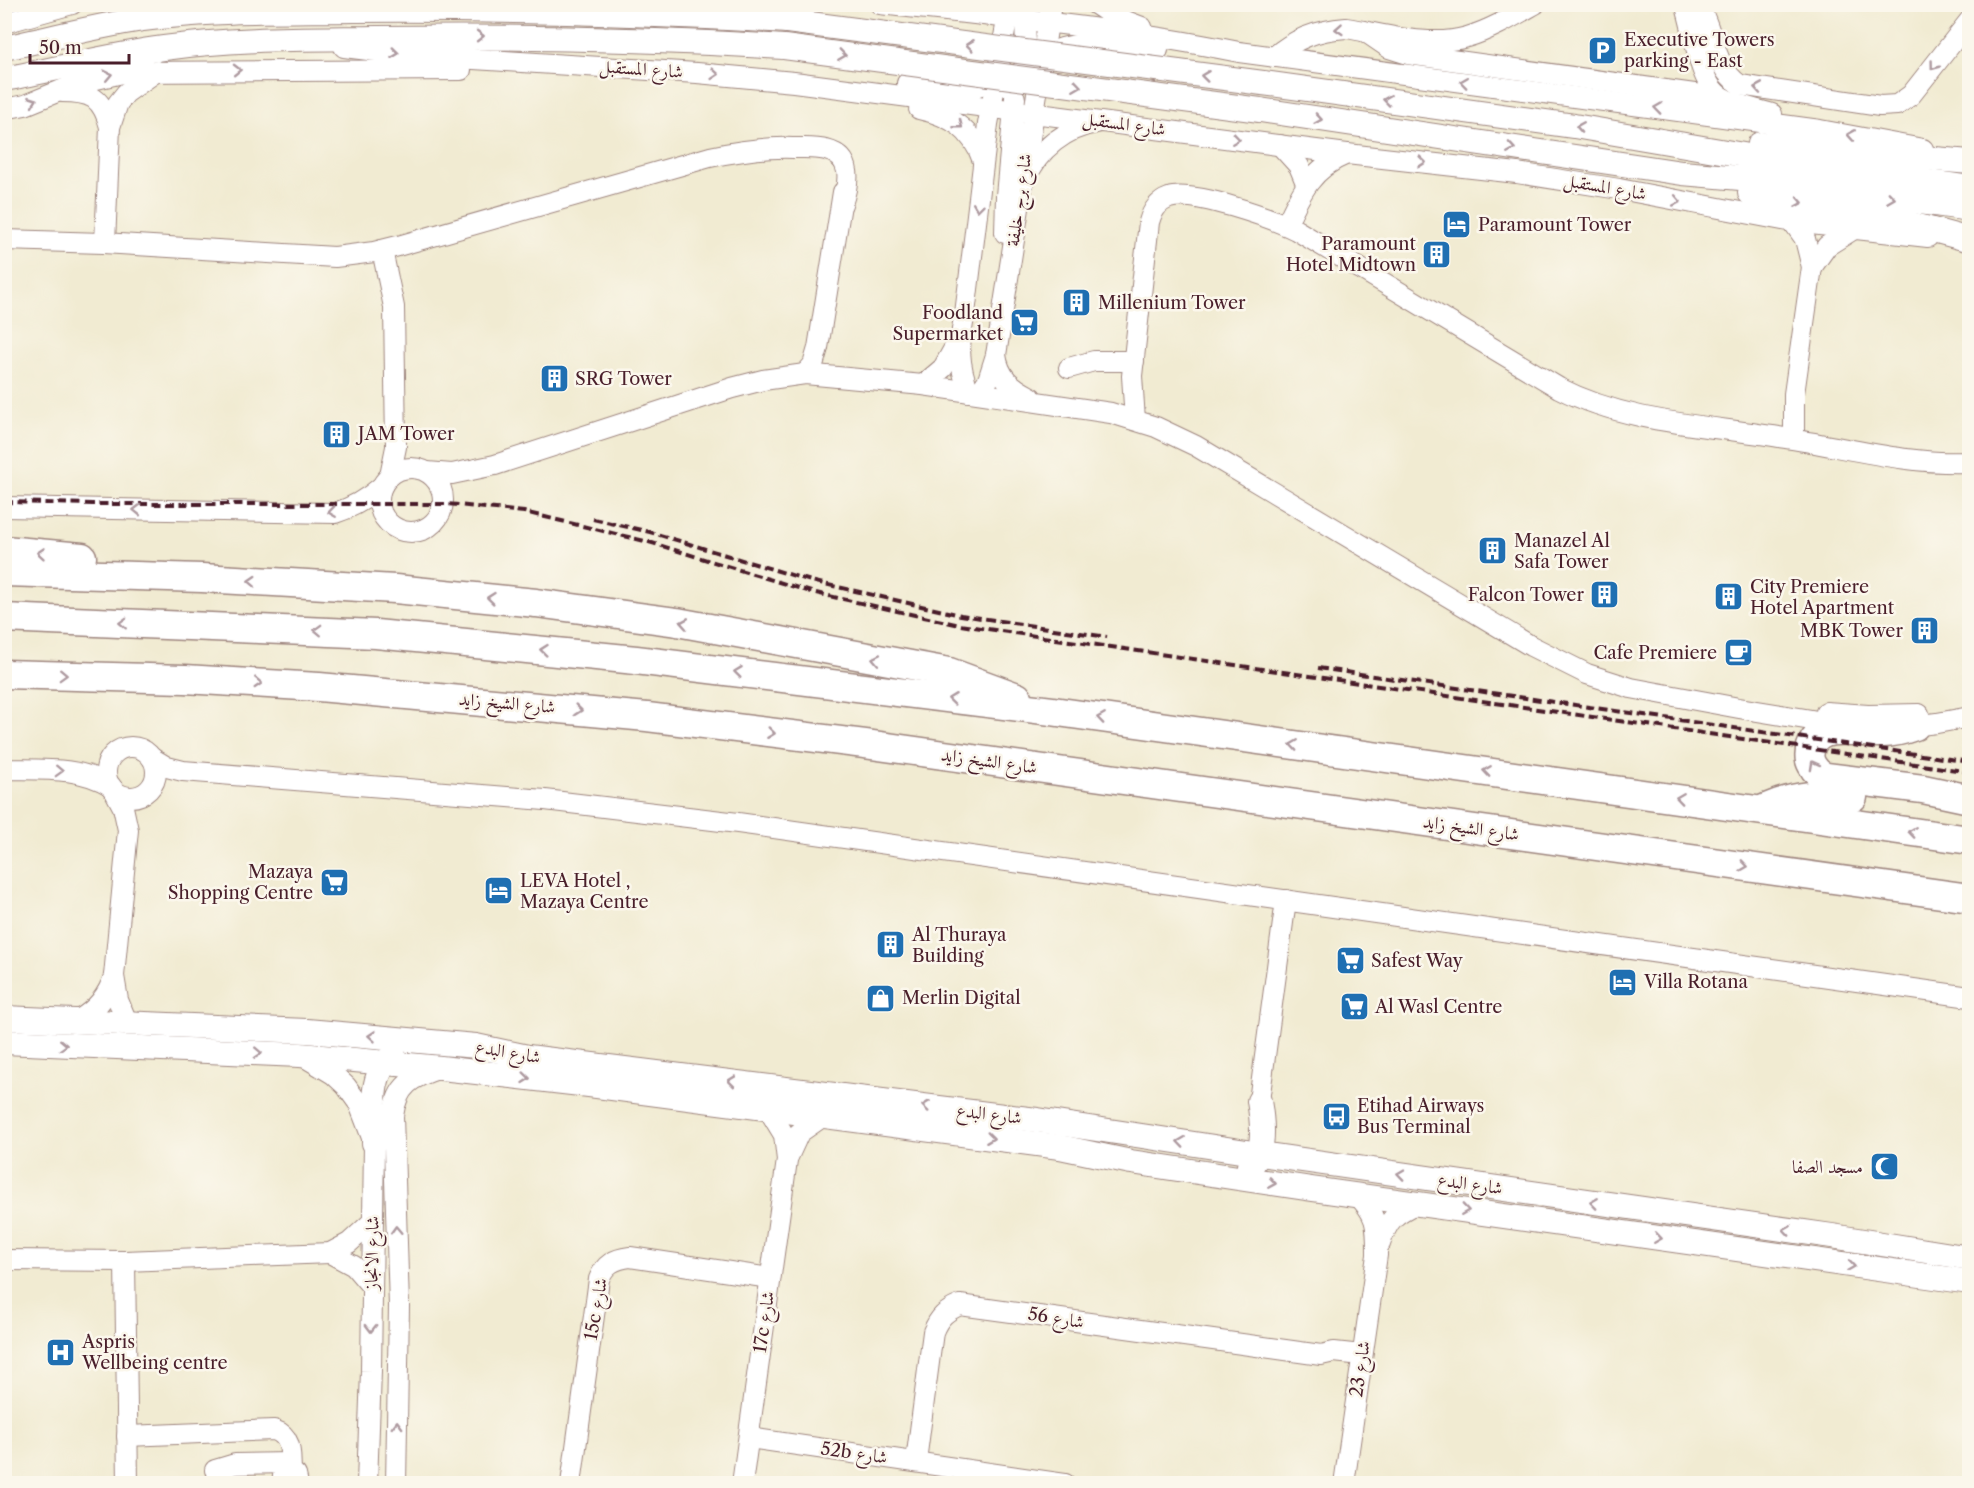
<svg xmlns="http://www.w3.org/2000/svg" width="1974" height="1488" font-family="'Libre Caslon Text',Amiri,serif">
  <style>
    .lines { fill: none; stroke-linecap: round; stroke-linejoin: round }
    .minor-casing { stroke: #9e857e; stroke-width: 22 }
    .major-casing { stroke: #9e857e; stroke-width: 26 }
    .highway-casing { stroke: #9e857e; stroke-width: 31 }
    .minor { stroke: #fff; stroke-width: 20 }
    .major { stroke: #fff; stroke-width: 24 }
    .highway { stroke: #fff; stroke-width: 28 }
    .rail { stroke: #4a1f2b; stroke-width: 4; stroke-dasharray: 9 4.5; stroke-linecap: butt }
    .major-bridge-casing { stroke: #9e857e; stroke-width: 26; stroke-linecap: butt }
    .major-bridge { stroke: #fff; stroke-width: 24 }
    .oneway { stroke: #ae9aa0 }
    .labels { text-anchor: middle; stroke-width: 5; stroke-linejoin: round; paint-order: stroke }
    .poi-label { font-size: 18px; fill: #4a1f2b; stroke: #fbf7ec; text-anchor: start }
    .street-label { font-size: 18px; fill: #4a1f2b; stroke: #fbf7ec }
  </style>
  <rect width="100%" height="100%" fill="#fbf7ec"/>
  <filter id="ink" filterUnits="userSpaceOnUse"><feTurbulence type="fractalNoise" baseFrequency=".0167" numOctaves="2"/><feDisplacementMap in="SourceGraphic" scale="12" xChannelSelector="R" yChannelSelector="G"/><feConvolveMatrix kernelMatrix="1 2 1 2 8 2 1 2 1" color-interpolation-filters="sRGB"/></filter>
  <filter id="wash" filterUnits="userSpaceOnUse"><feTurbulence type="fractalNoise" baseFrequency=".008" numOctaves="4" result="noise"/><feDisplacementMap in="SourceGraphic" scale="24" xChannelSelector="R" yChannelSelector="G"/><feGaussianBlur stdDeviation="1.35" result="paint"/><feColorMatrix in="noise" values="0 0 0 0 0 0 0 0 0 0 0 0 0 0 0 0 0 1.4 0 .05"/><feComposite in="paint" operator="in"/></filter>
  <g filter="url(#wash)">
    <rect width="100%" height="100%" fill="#f1ebd2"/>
  </g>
  <g filter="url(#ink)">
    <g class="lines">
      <defs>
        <g id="minor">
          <path d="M880 4C1000 17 1120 28 1239 52L1820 130 1923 149"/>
          <path d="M1025 4 1026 65"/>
          <path d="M1095 4 1113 16 1142 27"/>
          <path d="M1685 4C1695 30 1697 84 1723 98 1737 106 1757 109 1772 114"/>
          <path d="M1698 4C1714 30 1713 67 1740 85L1880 106 1897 105 1911 95 1970 20"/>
          <path d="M4 23 72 4"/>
          <path d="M1364 31 1389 48 1408 54 1723 98"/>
          <path d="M344 47 409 55 697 73 794 82 1347 154 1517 173 1619 189 1793 222 1928 237"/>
          <path d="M1274 57C1295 38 1318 30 1346 28 1385 34 1429 48 1467 37 1491 30 1514 16 1535 4"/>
          <path d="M907 83C943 87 974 100 1002 70"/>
          <path d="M1006 86C1056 32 1093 43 1158 50"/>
          <path d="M62 92C91 92 102 97 110 127"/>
          <path d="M4 109 25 105 79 83 127 72 461 70"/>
          <path d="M919 109C951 116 972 129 983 161"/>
          <path d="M1280 145 1299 166 1306 183"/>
          <path d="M1026 179C1038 149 1066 128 1097 123"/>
          <path d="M1793 222 1805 239 1812 267 1794 394V439"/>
          <path d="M1286 225C1301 192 1312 168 1347 154"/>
          <path d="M1005 233 1006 196 1015 98"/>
          <path d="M4 240 103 243 335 257 374 252 398 246 710 157C738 151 765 147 793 148 804 148 816 147 826 150 854 157 849 183 842 204"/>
          <path d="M105 243 110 127 118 103 126 93 157 71"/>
          <path d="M382 250 394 307 396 447 390 476"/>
          <path d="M1812 267 1827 246 1854 229"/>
          <path d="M996 355C999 377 1011 387 1031 397"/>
          <path d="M1069 368 1094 361H1134"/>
          <path d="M805 374 813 365 818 348 843 192"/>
          <path d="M923 385 943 368 958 341"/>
          <path d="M969 392C958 363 958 344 965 314L988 124 1010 4"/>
          <path d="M979 393 988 380 996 355 1051 4"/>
          <path d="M1135 420 1132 376 1149 222C1152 211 1158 202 1169 198 1193 190 1272 218 1296 230L1559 388C1629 424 1708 425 1785 438 1845 447 1908 465 1970 462"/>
          <circle cx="411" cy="500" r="32"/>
          <path d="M427 472 452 474 495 465 732 388 763 380 805 374 923 385 1111 413 1156 427 1196 446 1531 646 1587 674 1631 688 1739 708 1842 725"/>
          <path d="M4 507 335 513C354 507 367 499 382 486"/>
          <path d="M1826 712 1868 715 1919 714"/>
          <path d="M1902 727 1937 723 1970 717"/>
          <circle cx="131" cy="772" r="25"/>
          <path d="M152 758 167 767 183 771 545 800 738 823 1970 997"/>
          <path d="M4 769C41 770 79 766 111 786"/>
          <path d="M114 790 123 807 128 830 114 976 118 1000 127 1022"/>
          <path d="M78 1020C96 1010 108 996 114 976"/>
          <path d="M303 1056 333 1074 346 1086 359 1104 374 1143 371 1371 367 1484"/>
          <path d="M1259 1101 1286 900"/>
          <path d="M788 1157 799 1133 822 1117"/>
          <path d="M1380 1244C1388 1219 1394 1214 1418 1203"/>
          <path d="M330 1253 354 1266 372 1287"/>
          <path d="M4 1260 125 1261 330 1253 349 1243 373 1221"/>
          <path d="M125 1261 128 1484"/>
          <path d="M127 1436 274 1430C293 1436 290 1455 291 1472"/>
          <path d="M749 1438 1065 1484"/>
          <path d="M916 1461 933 1332C939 1317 946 1311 960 1305L1321 1355 1334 1352 1362 1355"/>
          <path d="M215 1470 235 1464 290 1463"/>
          <path d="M282 1484 283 1476 291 1472 296 1475 298 1484"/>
          <path d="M396 1484 399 1306 393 1116C397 1085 412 1077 441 1068"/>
          <path d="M571 1484 599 1279C605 1264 614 1259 630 1257L770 1278"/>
          <path d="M742 1484 787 1160 784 1135 767 1107"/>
          <path d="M1344 1484 1377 1255C1377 1225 1378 1216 1356 1194"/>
        </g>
        <g id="major">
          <path d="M4 48C54 38 101 24 151 18 219 9 287 11 355 10 499 9 643 13 787 21"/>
          <path d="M4 79C58 69 110 55 164 48 235 38 306 39 377 38 513 36 648 39 784 47"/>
          <path d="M1263 83 1574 126 1767 159 1970 188"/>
          <path d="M1260 110 1682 173 1764 180 1970 209"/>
          <path d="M1760 144 1970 162"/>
          <path d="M1750 193 1896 220 1970 240"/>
          <path d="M4 1018 307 1031 476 1046 528 1057 1037 1120 1260 1154 1832 1236 1970 1258"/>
          <path d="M4 1042 300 1055 441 1068 589 1085 1060 1147 1131 1162 1312 1189 1970 1282"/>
          <path d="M374 1143C375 1116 367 1072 394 1056"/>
          <path d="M1249 1166C1267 1156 1262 1118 1259 1101"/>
        </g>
        <g id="highway">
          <path d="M4 550 82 557"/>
          <path d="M4 572 202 578 395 589 536 603 677 622 949 672 1017 697"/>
          <path d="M4 618 376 634 636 660 1052 711 1970 840"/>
          <path d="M4 674 185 679 319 687 647 717 865 744 1970 898"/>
          <path d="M1915 726C1904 730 1894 733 1883 733 1862 734 1819 721 1811 747 1809 753 1809 760 1812 765 1815 771 1820 775 1826 777L1923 789 1970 799"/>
          <path d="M1766 808C1798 794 1819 794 1853 797"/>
        </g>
      </defs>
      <use href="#minor" class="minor-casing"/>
      <use href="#major" class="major-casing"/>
      <use href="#highway" class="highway-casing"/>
      <use href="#minor" class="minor"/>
      <use href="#major" class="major"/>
      <use href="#highway" class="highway"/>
      <g class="rail">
        <path d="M4 502 92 504H448L524 512 649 542 811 592 960 625 1970 772"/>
        <path d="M593 519 650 532 811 581 961 615 1107 637"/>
        <path d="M1318 668 1970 762"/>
      </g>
      <defs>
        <g id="major-bridge">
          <path d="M787 21 1263 83"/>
          <path d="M784 47 1260 110"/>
        </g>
      </defs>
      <use href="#major-bridge" class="major-bridge-casing"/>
      <use href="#major-bridge" class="major-bridge"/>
    </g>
    <defs><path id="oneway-chevron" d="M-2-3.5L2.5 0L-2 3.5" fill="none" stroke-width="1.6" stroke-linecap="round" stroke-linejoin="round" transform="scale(1.5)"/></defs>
    <g class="oneway">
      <use href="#oneway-chevron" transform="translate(1339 29) rotate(176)"/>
      <use href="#oneway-chevron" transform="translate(480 36)"/>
      <use href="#oneway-chevron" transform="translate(970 45) rotate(-173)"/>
      <use href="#oneway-chevron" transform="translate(395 53) rotate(7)"/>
      <use href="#oneway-chevron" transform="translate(842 55) rotate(8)"/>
      <use href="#oneway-chevron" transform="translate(1934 66) rotate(127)"/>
      <use href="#oneway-chevron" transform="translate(237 70) rotate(-1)"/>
      <use href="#oneway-chevron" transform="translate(715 74) rotate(5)"/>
      <use href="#oneway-chevron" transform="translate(108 75) rotate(-12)"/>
      <use href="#oneway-chevron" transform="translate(1205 76) rotate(-173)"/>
      <use href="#oneway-chevron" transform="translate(1464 82) rotate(-172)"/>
      <use href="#oneway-chevron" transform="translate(1077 86) rotate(8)"/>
      <use href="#oneway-chevron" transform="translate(1758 88) rotate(-170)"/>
      <use href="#oneway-chevron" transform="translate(1387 100) rotate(-172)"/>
      <use href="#oneway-chevron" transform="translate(33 101) rotate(-20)"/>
      <use href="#oneway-chevron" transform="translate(1658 108) rotate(-172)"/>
      <use href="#oneway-chevron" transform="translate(1318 119) rotate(9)"/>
      <use href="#oneway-chevron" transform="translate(959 125) rotate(38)"/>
      <use href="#oneway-chevron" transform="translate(1580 127) rotate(-171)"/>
      <use href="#oneway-chevron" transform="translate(1851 135) rotate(-170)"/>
      <use href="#oneway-chevron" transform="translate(1236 139) rotate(8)"/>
      <use href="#oneway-chevron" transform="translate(1511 148) rotate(9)"/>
      <use href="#oneway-chevron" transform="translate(1422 162) rotate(6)"/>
      <use href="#oneway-chevron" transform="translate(1891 198) rotate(8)"/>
      <use href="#oneway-chevron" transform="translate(1677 201) rotate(11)"/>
      <use href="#oneway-chevron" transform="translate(1799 202) rotate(10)"/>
      <use href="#oneway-chevron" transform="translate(978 207) rotate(97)"/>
      <use href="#oneway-chevron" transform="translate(137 510) rotate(-179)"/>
      <use href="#oneway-chevron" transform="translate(332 512) rotate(172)"/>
      <use href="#oneway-chevron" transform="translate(41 553) rotate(-175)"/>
      <use href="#oneway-chevron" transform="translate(252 581) rotate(-177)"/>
      <use href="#oneway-chevron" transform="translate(491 598) rotate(-174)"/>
      <use href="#oneway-chevron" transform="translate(123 623) rotate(-178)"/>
      <use href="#oneway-chevron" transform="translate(684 623) rotate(-170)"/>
      <use href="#oneway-chevron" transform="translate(318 630) rotate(-178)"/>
      <use href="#oneway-chevron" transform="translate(544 650) rotate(-174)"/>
      <use href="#oneway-chevron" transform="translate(876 659) rotate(-169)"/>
      <use href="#oneway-chevron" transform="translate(738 672) rotate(-173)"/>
      <use href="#oneway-chevron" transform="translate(63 675) rotate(2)"/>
      <use href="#oneway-chevron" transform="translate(258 683) rotate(3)"/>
      <use href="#oneway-chevron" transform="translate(952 699) rotate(-173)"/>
      <use href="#oneway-chevron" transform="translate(578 710) rotate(6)"/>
      <use href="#oneway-chevron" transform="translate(1101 718) rotate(-172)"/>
      <use href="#oneway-chevron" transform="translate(771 733) rotate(7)"/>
      <use href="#oneway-chevron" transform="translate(1294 745) rotate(-172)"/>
      <use href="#oneway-chevron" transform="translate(1814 765) rotate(-119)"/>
      <use href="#oneway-chevron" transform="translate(59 771) rotate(2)"/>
      <use href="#oneway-chevron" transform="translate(1487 771) rotate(-172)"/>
      <use href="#oneway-chevron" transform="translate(1680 798) rotate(-172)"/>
      <use href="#oneway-chevron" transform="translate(1912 832) rotate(-172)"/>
      <use href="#oneway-chevron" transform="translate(1744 866) rotate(8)"/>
      <use href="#oneway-chevron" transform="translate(372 1036) rotate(-175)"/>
      <use href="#oneway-chevron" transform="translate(63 1045) rotate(2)"/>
      <use href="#oneway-chevron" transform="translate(258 1053) rotate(3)"/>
      <use href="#oneway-chevron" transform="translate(526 1078) rotate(6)"/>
      <use href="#oneway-chevron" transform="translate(732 1081) rotate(-173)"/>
      <use href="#oneway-chevron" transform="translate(926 1106) rotate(-173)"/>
      <use href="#oneway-chevron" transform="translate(990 1138) rotate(7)"/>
      <use href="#oneway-chevron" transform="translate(1181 1142) rotate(-172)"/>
      <use href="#oneway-chevron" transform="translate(1401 1174) rotate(-172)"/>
      <use href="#oneway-chevron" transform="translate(1272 1183) rotate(9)"/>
      <use href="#oneway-chevron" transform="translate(1594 1203) rotate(-172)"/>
      <use href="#oneway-chevron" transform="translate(1465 1210) rotate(8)"/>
      <use href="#oneway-chevron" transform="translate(396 1230) rotate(-92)"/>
      <use href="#oneway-chevron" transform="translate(1787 1230) rotate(-172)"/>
      <use href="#oneway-chevron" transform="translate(1658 1238) rotate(8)"/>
      <use href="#oneway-chevron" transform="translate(1851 1266) rotate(8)"/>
      <use href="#oneway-chevron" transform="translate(371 1328) rotate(91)"/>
      <use href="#oneway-chevron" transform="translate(397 1425) rotate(-89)"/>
    </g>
  </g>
  <defs>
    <symbol id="parking-square" viewBox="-11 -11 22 22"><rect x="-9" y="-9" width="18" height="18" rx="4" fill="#1f6fb2" stroke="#fbf7ec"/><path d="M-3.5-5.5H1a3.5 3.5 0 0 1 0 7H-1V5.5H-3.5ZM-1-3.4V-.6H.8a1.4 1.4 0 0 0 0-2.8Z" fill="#fff"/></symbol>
    <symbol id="hotel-square" viewBox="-11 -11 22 22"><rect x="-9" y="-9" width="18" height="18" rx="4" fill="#1f6fb2" stroke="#fbf7ec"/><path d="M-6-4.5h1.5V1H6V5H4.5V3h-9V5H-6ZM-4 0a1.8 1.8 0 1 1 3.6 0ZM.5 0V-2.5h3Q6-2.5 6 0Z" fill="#fff"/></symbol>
    <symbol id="building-square" viewBox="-11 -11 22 22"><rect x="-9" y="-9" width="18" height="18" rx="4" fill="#1f6fb2" stroke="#fbf7ec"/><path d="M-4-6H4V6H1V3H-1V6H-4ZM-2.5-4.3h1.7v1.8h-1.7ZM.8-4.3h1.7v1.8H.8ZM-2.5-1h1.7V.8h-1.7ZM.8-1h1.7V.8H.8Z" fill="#fff"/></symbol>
    <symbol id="supermarket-square" viewBox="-11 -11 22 22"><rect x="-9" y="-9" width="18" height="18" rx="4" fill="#1f6fb2" stroke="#fbf7ec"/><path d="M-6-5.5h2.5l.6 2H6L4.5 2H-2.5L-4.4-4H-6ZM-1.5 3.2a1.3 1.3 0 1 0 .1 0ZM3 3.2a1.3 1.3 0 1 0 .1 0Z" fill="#fff"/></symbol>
    <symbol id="cafe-square" viewBox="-11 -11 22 22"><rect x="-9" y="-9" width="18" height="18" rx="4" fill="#1f6fb2" stroke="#fbf7ec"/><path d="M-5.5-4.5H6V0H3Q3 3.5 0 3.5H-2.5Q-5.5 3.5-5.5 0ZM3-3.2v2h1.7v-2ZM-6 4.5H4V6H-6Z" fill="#fff"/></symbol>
    <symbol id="shop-square" viewBox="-11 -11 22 22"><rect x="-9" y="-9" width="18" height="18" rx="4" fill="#1f6fb2" stroke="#fbf7ec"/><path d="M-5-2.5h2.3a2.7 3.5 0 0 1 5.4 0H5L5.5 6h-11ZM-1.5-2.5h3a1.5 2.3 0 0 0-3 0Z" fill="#fff"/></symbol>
    <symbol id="bus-square" viewBox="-11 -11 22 22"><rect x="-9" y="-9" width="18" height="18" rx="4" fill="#1f6fb2" stroke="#fbf7ec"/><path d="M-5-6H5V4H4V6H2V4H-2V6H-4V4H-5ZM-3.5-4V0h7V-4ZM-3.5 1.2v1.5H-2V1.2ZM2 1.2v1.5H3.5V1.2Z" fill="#fff"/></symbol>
    <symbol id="mosque-square" viewBox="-11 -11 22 22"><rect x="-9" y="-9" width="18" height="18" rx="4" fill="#1f6fb2" stroke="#fbf7ec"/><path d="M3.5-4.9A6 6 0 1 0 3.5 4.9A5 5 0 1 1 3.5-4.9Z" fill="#fff"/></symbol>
    <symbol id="hospital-square" viewBox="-11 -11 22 22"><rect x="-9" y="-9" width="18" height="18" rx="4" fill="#1f6fb2" stroke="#fbf7ec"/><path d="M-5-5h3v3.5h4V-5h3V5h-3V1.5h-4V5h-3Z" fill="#fff"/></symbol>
  </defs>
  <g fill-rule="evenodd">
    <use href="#parking-square" x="1586" y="34" width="33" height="33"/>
    <use href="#hotel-square" x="1440" y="208" width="33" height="33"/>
    <use href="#building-square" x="1420" y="238" width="33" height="33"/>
    <use href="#building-square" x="1060" y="286" width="33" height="33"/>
    <use href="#supermarket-square" x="1008" y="306" width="33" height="33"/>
    <use href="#building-square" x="538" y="362" width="33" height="33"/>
    <use href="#building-square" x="320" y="418" width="33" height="33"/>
    <use href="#building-square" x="1476" y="534" width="33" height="33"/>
    <use href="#building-square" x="1588" y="578" width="33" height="33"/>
    <use href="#building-square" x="1712" y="580" width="33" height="33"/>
    <use href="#building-square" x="1908" y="614" width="33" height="33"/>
    <use href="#cafe-square" x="1722" y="636" width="33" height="33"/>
    <use href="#supermarket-square" x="318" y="866" width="33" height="33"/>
    <use href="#hotel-square" x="482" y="874" width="33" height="33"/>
    <use href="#building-square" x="874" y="928" width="33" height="33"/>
    <use href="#supermarket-square" x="1334" y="944" width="33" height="33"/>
    <use href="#hotel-square" x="1606" y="966" width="33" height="33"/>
    <use href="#shop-square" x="864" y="982" width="33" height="33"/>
    <use href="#supermarket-square" x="1338" y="990" width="33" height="33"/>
    <use href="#bus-square" x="1320" y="1100" width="33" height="33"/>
    <use href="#mosque-square" x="1868" y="1150" width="33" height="33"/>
    <use href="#hospital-square" x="44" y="1336" width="33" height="33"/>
  </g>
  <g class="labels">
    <g class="poi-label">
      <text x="1624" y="46">Executive Towers<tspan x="1624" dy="21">parking - East</tspan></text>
      <text x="1478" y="231">Paramount Tower</text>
      <text x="1416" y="250" text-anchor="end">Paramount<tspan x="1416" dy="21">Hotel Midtown</tspan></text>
      <text x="1098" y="309">Millenium Tower</text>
      <text x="1003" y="319" text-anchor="end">Foodland<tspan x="1003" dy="21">Supermarket</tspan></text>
      <text x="575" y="385">SRG Tower</text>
      <text x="358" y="440">JAM Tower</text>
      <text x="1514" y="547">Manazel Al<tspan x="1514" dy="21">Safa Tower</tspan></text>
      <text x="1750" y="593">City Premiere<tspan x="1750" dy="21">Hotel Apartment</tspan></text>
      <text x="1584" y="601" text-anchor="end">Falcon Tower</text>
      <text x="1903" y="637" text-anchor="end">MBK Tower</text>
      <text x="1717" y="659" text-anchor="end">Cafe Premiere</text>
      <text x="313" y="878" text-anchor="end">Mazaya<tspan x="313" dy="21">Shopping Centre</tspan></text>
      <text x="520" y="887">LEVA Hotel ,<tspan x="520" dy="21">Mazaya Centre</tspan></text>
      <text x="912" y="941">Al Thuraya<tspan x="912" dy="21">Building</tspan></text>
      <text x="1371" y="967">Safest Way</text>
      <text x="1644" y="988">Villa Rotana</text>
      <text x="902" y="1004">Merlin Digital</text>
      <text x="1375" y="1013">Al Wasl Centre</text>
      <text x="1357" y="1112">Etihad Airways<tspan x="1357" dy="21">Bus Terminal</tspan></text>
      <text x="1863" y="1173" text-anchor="end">مسجد الصفا</text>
      <text x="82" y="1348">Aspris<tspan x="82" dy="21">Wellbeing centre</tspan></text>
    </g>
    <g class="street-label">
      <text transform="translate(641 69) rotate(4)" y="6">شارع المستقبل</text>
      <text transform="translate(1124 124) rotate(8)" y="6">شارع المستقبل</text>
      <text transform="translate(1605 187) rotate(10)" y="6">شارع المستقبل</text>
      <text transform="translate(1019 200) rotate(-82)" y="6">شارع برج خليفة</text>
      <text transform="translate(507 703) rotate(5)" y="6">شارع الشيخ زايد</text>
      <text transform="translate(989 761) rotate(8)" y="6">شارع الشيخ زايد</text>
      <text transform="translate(1471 828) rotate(8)" y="6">شارع الشيخ زايد</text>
      <text transform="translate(508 1052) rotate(10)" y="6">شارع البدع</text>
      <text transform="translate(989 1114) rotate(7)" y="6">شارع البدع</text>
      <text transform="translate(1470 1184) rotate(8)" y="6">شارع البدع</text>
      <text transform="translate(372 1253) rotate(-89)" y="6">شارع الانجاز</text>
      <text transform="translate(596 1309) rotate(-80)" y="6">15c شارع</text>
      <text transform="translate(1056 1318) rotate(9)" y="6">شارع 56</text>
      <text transform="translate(764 1322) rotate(-82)" y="6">17c شارع</text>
      <text transform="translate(1360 1369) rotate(-82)" y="6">شارع 23</text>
      <text transform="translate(854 1453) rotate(8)" y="6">52b شارع</text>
    </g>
  </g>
  <rect width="1974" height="1488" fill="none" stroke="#fbf7ec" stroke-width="24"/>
  <path d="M30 54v9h99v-9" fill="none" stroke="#4a1f2b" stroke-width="3"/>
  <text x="39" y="54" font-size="18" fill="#4a1f2b" stroke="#fbf7ec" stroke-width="4.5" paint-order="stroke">50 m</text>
</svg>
